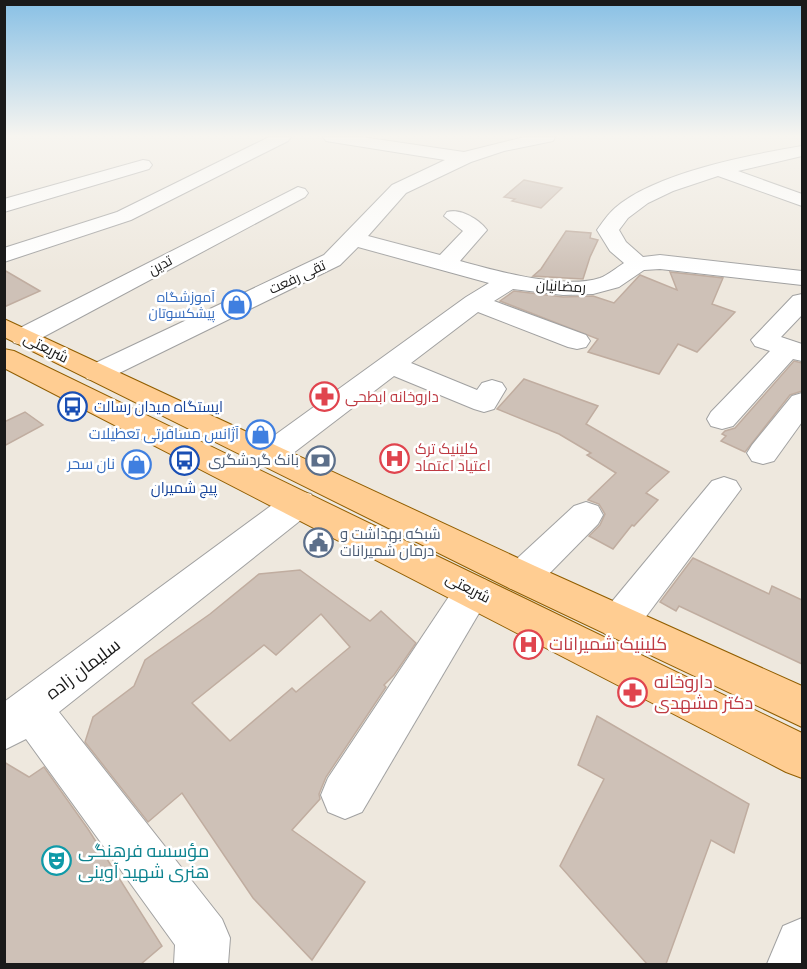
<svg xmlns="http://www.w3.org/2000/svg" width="807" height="969" font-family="'Titillium Web',Cairo,sans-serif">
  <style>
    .building { fill: #cec1b7; stroke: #c0ada0; stroke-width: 1.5; fill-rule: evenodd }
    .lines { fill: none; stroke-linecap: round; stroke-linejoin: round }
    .minor-casing { stroke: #a1a1a1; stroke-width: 2 }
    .major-casing { stroke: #915e00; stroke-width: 2 }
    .minor { fill: #fff; fill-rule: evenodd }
    .major { fill: #ffcd92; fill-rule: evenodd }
    .labels { text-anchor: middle; stroke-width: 5; stroke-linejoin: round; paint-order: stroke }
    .far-street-label { font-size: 14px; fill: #1a1a1a; stroke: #fff }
    .far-shop-label { font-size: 14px; fill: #366cbe; stroke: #fff; text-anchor: end }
    .street-label { font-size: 15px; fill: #1a1a1a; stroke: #fff }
    .health-label { font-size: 15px; fill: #be3a42; stroke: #fff; text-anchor: start }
    .transit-label { font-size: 15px; fill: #164399; stroke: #fff; text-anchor: start }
    .shop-label { font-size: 15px; fill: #366cbe; stroke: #fff; text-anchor: end }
    .service-label { font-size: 15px; fill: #4e5e75; stroke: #fff; text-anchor: end }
    .near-health-label { font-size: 18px; fill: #be3a42; stroke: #fff; text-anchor: start }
    .near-street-label { font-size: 18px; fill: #1a1a1a; stroke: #fff }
    .near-culture-label { font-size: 18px; fill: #0d838f; stroke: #fff; text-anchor: start }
  </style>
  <rect width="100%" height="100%" fill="#eee8de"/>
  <g class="building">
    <path d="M524 180 562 188 541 208 512 201 515 199 504 197Z"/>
    <path d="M566 231 591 233 590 238 598 240 590 257 583 279 533 276 541 269Z"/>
    <path d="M4 270 40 291 4 307Z"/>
    <path d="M670 272 723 278 712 304 735 312 697 352 678 344 659 374 588 352 598 339 500 301 514 291 563 297 593 296 614 303 640 275 677 290Z"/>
    <path d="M794 361 802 363V391L790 395 745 452 721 441 726 436 722 434 725 431 735 428Z"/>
    <path d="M524 379 598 406 586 424 669 472 646 493 658 500 634 526 632 525 613 549 589 536 600 525 605 514 599 504 588 500 616 473 587 455 591 453 559 434 497 409Z"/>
    <path d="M25 412 43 425 4 446V422Z"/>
    <path d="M693 558 769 594 772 586 802 600V664L679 606 676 611 660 602Z"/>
    <path d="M300 570 370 621 381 611 416 643 394 675 384 685 386 687 326 777 319 794 320 799 292 830 365 882 312 960 253 898 182 793 148 822 85 742 93 717 134 686 145 660 210 614 259 574ZM321 614 350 647 296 692 292 688 230 741 192 703 264 645 276 655Z"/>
    <path d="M597 716 749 804 734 853 711 840 666 964H647L560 866 604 779 578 765Z"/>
    <path d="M4 762 29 777 44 767 88 829 162 946 141 964H4Z"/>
  </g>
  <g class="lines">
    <defs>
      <g id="minor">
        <path d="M269 137H291L288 141 131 220 4 262V248L117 212Z"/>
        <path d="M323 137H362L464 152 524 137H555L553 141 504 151 471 162 406 193 368 236 440 255 463 231 444 216 447 212C460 208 479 219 487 230L460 261C497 271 563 290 600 278 608 275 616 268 624 263L610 251 597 230C602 223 608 214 615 208 655 173 749 155 802 146V156L738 171 802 194V206L718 176 673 191 648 203 628 218 619 230 626 242 643 257 660 255 802 271V285L660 269 644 270 619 287 593 294 563 295 513 289 494 301 586 335 590 341 586 347 577 349 568 347 478 312 411 363 477 390 482 383 492 380 502 383 506 389 494 409 484 412 474 409 394 376 279 464 268 467 257 464 252 456 257 448 466 297 489 283 358 247 340 265 107 379 97 381 87 379 83 373 87 367 324 255 392 185 445 160 332 142 326 141Z"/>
        <path d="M143 160 149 161 152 165 149 169 4 212V199Z"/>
        <path d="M298 187 305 189 308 193 305 197 32 343 23 345 14 343 10 337 14 331Z"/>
        <path d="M802 294V315L781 337 802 344V361L793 359 733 426 722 429 711 426 707 419 711 412 770 351 755 346 751 340 793 296Z"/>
        <path d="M802 393V422L774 461 763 464 752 461 747 453 752 445 792 396Z"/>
        <path d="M724 477 736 481 741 489 633 634 619 639 605 634 599 622 605 610 712 481Z"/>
        <path d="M299 491 311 494 316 503 311 512 59 712 222 919 230 938 228 964H174L175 945 26 739 4 750V702L287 494Z"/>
        <path d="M586 502 598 506 603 515 598 524 535 588 522 592 509 588 503 577 509 566 574 506Z"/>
        <path d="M473 576 486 580 492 591 362 812 345 819 328 812 321 795 328 778 460 580Z"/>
        <path d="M802 918V964H767L783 926Z"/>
      </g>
      <g id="major">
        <path d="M4 319 535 566 802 686V727L509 588 4 337Z"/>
        <path d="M4 349 14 351 802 733V778L786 772 4 368Z"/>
      </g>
    </defs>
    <use href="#minor" class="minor-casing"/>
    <use href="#major" class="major-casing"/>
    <use href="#minor" class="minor"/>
    <use href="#major" class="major"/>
  </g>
  <linearGradient id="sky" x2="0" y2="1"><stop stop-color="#88c0e5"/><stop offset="0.5" stop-color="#f7f5f0"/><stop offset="1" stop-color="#f7f5f0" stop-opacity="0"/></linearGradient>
  <rect width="807" height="272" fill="url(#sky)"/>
  <defs>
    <symbol id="shop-ring" viewBox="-11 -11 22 22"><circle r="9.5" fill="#fff" stroke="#3f7fe0" stroke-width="1.5"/><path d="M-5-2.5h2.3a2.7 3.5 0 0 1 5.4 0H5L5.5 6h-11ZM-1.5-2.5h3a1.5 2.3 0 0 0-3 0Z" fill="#3f7fe0"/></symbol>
    <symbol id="pharmacy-ring" viewBox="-11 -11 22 22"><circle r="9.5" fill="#fff" stroke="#e0444e" stroke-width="1.5"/><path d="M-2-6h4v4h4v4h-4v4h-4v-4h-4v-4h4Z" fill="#e0444e"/></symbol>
    <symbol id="bus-ring" viewBox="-11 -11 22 22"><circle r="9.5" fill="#fff" stroke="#1a4fb4" stroke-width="1.5"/><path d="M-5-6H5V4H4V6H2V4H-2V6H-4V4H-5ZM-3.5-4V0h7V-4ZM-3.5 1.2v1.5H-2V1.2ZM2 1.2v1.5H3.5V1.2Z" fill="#1a4fb4"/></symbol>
    <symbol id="hospital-ring" viewBox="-11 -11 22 22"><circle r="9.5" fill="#fff" stroke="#e0444e" stroke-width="1.5"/><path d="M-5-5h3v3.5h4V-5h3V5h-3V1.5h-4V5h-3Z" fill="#e0444e"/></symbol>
    <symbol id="bank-ring" viewBox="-11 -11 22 22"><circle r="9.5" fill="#fff" stroke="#5c6f8a" stroke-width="1.5"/><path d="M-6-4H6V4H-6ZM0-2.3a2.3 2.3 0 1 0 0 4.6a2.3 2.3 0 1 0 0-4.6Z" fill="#5c6f8a"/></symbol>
    <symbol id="civic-ring" viewBox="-11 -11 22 22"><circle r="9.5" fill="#fff" stroke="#5c6f8a" stroke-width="1.5"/><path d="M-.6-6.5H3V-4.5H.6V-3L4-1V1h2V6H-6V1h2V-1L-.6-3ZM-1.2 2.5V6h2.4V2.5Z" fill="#5c6f8a"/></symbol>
    <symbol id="theatre-ring" viewBox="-11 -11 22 22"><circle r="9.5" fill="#fff" stroke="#0f9aa8" stroke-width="1.5"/><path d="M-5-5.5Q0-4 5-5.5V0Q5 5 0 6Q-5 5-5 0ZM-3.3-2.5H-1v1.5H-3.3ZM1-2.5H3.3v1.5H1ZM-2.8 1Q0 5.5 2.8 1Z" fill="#0f9aa8"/></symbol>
  </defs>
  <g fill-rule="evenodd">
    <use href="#shop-ring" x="220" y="288" width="33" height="33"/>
    <use href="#pharmacy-ring" x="308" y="380" width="33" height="33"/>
    <use href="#bus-ring" x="56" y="390" width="33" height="33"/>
    <use href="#shop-ring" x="244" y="418" width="33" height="33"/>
    <use href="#hospital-ring" x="378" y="442" width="33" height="33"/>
    <use href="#bank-ring" x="304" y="444" width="33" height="33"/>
    <use href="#bus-ring" x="168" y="444" width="33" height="33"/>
    <use href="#shop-ring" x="120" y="448" width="33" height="33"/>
    <use href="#civic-ring" x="302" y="526" width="33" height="33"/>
    <use href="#hospital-ring" x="512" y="628" width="33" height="33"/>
    <use href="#pharmacy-ring" x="616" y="676" width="33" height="33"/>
    <use href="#theatre-ring" x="40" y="844" width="33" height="33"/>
  </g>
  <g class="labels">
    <g class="far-street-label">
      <text transform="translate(160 265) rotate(-28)" y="5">تدین</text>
      <text transform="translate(297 277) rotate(-25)" y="5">تقی رفعت</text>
      <text transform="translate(561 286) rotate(3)" y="5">رمضانیان</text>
    </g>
    <g class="far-shop-label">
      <text x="215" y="302">آموزشگاه<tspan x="215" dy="16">پیشکسوتان</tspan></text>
    </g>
    <g class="street-label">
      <text transform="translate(46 348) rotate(27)" y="5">شریعتی</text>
      <text transform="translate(468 588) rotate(27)" y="5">شریعتی</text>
    </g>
    <g class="health-label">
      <text x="345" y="402">داروخانه ابطحی</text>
      <text x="415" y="454">کلینیک ترک<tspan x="415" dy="17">اعتیاد اعتماد</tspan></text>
    </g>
    <g class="transit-label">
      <text x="94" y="412">ایستگاه میدان رسالت</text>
      <text x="184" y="493" text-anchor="middle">پیچ شمیران</text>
    </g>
    <g class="shop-label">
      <text x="239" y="439">آژانس مسافرتی تعطیلات</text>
      <text x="115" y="469">نان سحر</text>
    </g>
    <g class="service-label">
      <text x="299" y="465">بانک گردشگری</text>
      <text x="340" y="539" text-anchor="start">شبکه بهداشت و<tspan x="340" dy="17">درمان شمیرانات</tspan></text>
    </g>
    <g class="near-health-label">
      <text x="549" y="650">کلینیک شمیرانات</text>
      <text x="654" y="688">داروخانه<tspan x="654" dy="21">دکتر مشهدی</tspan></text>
    </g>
    <g class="near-street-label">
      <text transform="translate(83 669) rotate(-37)" y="6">سلیمان زاده</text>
    </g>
    <g class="near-culture-label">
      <text x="78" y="857">مؤسسه فرهنگی<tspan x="78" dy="21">هنری شهید آوینی</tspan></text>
    </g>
  </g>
  <rect width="807" height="969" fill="none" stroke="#1a1a1a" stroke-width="12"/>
</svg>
